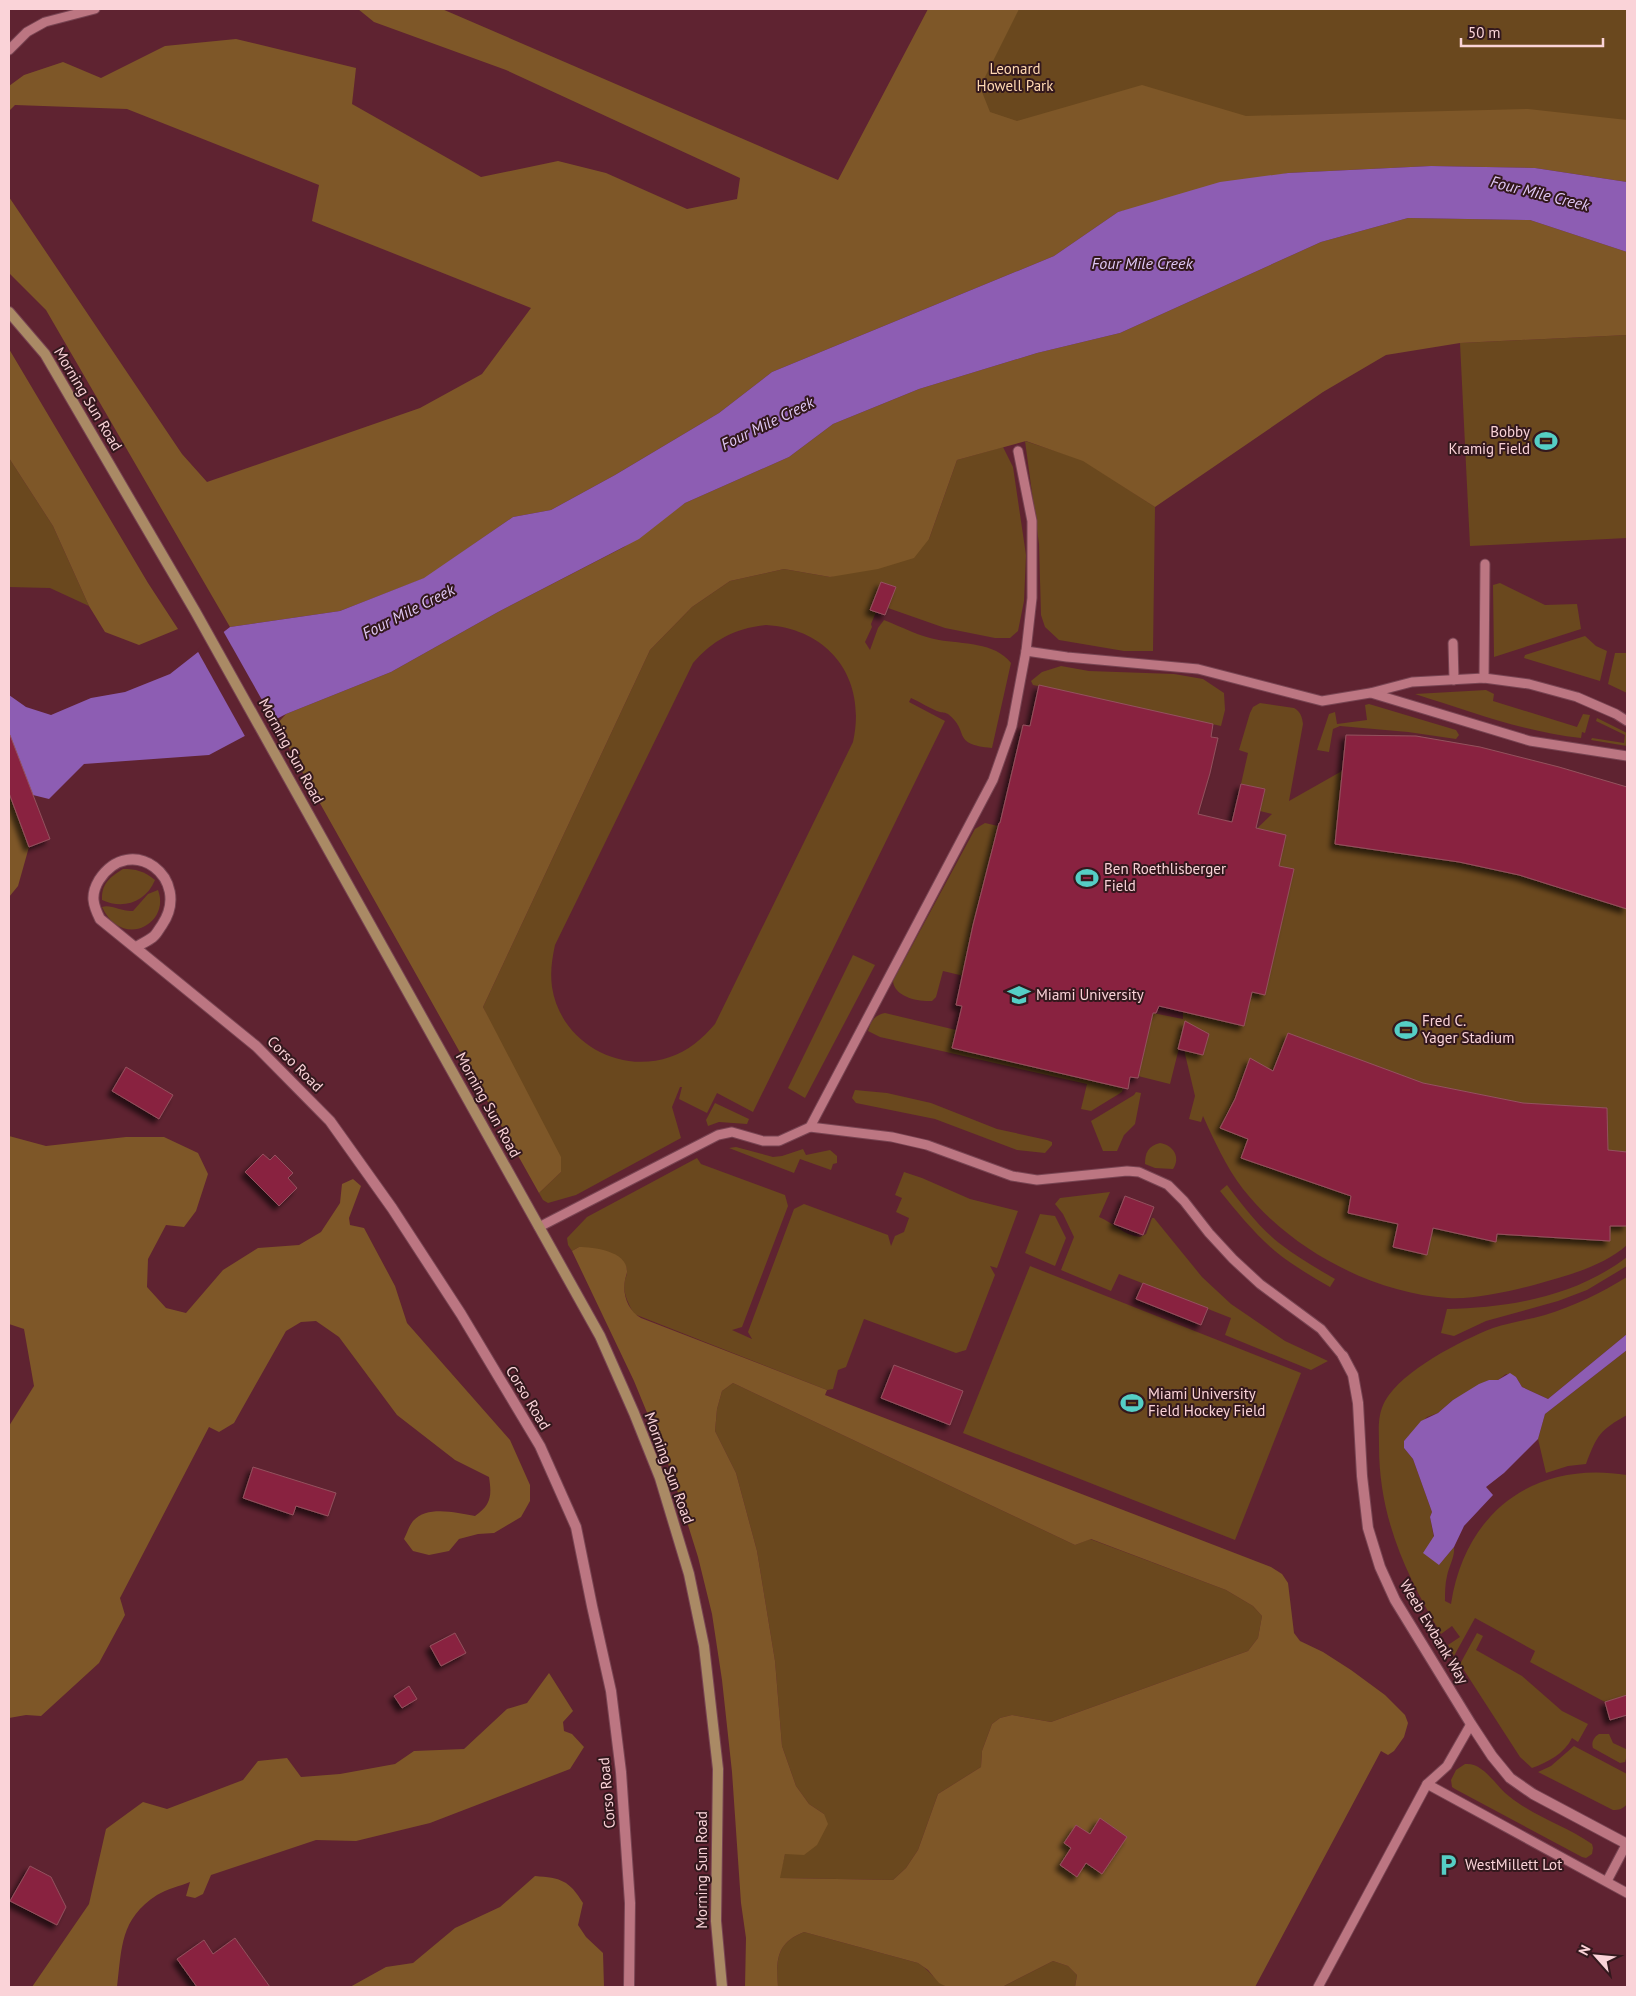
<svg xmlns="http://www.w3.org/2000/svg" width="1636" height="1996" font-family="'PT Sans',sans-serif">
  <style>
    .green { fill: #6a481e; fill-rule: evenodd }
    .forest { fill: #7e5728; fill-rule: evenodd }
    .water { fill: #8d5db3 }
    .pier { fill: #5f2331 }
    .building { fill: #892440; stroke: #93515e; filter: url(#shadow) }
    .lines { fill: none; stroke-linecap: round; stroke-linejoin: round }
    .lane-casing { stroke: #784452; stroke-width: 11 }
    .street-casing { stroke: #784452; stroke-width: 12 }
    .secondary-casing { stroke: #784452; stroke-width: 12 }
    .lane { stroke: #bc7682; stroke-width: 9 }
    .street { stroke: #bc7682; stroke-width: 10 }
    .secondary { stroke: #aa8a65; stroke-width: 10 }
    .labels { text-anchor: middle; stroke-width: 4; stroke-linejoin: round; paint-order: stroke }
    .park-label { font-size: 15px; fill: #ffd9b2; stroke: #33181d }
    .street-label { font-size: 15px; fill: #fad3d8; stroke: #33181d }
    .poi-label { font-size: 15px; fill: #fad3d8; stroke: #33181d; text-anchor: start }
    .water-label { font-size: 16px; font-style: italic; fill: #dfc7f4; stroke: #33181d }
  </style>
  <defs>
    <filter id="shadow"><feDropShadow dx="-4.5" dy="4.5" stdDeviation="2.5" flood-color="#0009"/></filter>
  </defs>
  <rect width="100%" height="100%" fill="#5f2331"/>
  <g class="green">
    <path d="M971 9H1627V146L902 151Z"/>
    <path d="M1627 335V538L1470 546 1460 343Z"/>
    <path d="M1025 441 1083 460 1155 507 1153 651H1124L1059 640 1045 627 1041 615 1039 544Z"/>
    <path d="M1003 447 1013 467 1026 555 1024 601 1018 631 1010 638H995L945 628 888 608 896 587 881 582 870 610 876 612 871 624 872 627 865 642 870 650 878 628 884 620C902 627 920 637 939 640 962 644 995 642 1011 663L992 748C950 744 971 732 948 714 944 712 944 713 940 712 930 709 921 702 911 698L909 702 945 721 753 1112 717 1093 707 1113 679 1099 682 1087H680L672 1107 681 1138 576 1195 548 1203 543 1200 539 1193 561 1172 483 1007 650 650 692 607 730 581 784 569 830 577 929 539 957 460ZM766 625C830 629 867 679 853 742L715 1024C702 1039 688 1051 670 1057 618 1075 560 1041 552 987 550 972 552 959 555 945L693 663C713 640 735 628 766 625Z"/>
    <path d="M9 458 53 526 89 606 50 588 9 587Z"/>
    <path d="M1500 583 1545 605 1577 604 1581 629 1494 657 1493 585Z"/>
    <path d="M1585 636 1596 646 1607 651 1600 681 1524 658 1525 655Z"/>
    <path d="M1615 653H1627V693L1608 684Z"/>
    <path d="M1061 666 1089 671 1174 674 1203 679 1224 693 1225 710 1221 726 1033 685 1031 681 1042 672Z"/>
    <path d="M1486 690 1494 694 1493 701 1577 727 1583 714 1590 715 1585 733 1582 732 1581 738C1524 732 1469 711 1415 694Z"/>
    <path d="M1260 703 1294 708C1301 712 1302 717 1303 724L1289 801 1342 771 1346 735 1416 736 1480 747 1559 767 1627 787V1245C1602 1267 1566 1276 1534 1285 1512 1291 1471 1300 1448 1298 1372 1293 1290 1249 1243 1189 1226 1167 1214 1140 1203 1116L1201 1122 1189 1119 1195 1096 1185 1054 1184 1028 1170 1084 1138 1076 1153 1013 1183 1019V1006L1244 841 1272 814 1260 811 1265 789 1241 784 1248 753 1239 750 1250 713 1253 707Z"/>
    <path d="M1369 704 1456 730 1459 735 1456 739 1408 732 1340 726 1333 729 1329 752 1317 750 1329 714 1335 712 1337 724 1367 720 1365 705Z"/>
    <path d="M1597 718 1627 733V746L1591 740 1592 738 1624 743 1625 735 1596 721Z"/>
    <path d="M985 823 998 826 966 956 968 977 943 971 936 997 932 1001C919 1002 894 997 893 981L975 829Z"/>
    <path d="M123 869C136 869 144 871 155 880 146 902 123 910 102 900 101 884 110 877 123 869Z"/>
    <path d="M158 890C171 924 122 950 102 907 111 904 122 912 133 911L148 894Z"/>
    <path d="M853 955 875 965 805 1098 788 1088Z"/>
    <path d="M885 1013 956 1030 952 1047 1123 1088 1122 1092 1091 1111 1081 1109 1087 1084 880 1037 868 1031C871 1022 874 1015 885 1013Z"/>
    <path d="M855 1090 887 1093 931 1103 997 1129 1047 1140 1052 1142V1145L1045 1153 1017 1150 935 1119 856 1103 852 1098Z"/>
    <path d="M1136 1092 1141 1093 1135 1124 1124 1135 1117 1151H1103L1091 1121 1134 1095Z"/>
    <path d="M715 1103 749 1119 747 1124 719 1122 708 1126 706 1120Z"/>
    <path d="M1160 1143C1173 1145 1181 1157 1173 1169L1155 1168 1145 1164C1145 1153 1148 1146 1160 1143Z"/>
    <path d="M736 1147 773 1157 782 1156 803 1149 806 1155 830 1150 837 1156V1163L833 1164 831 1170 800 1159 794 1173 729 1148Z"/>
    <path d="M697 1158 701 1164 785 1195 788 1206 742 1327 732 1330 752 1339 748 1332 794 1209 804 1204 888 1235 891 1246 895 1236 904 1232 909 1218 896 1212 902 1198 895 1195 904 1172 922 1178 970 1199 1018 1211 997 1268 990 1266 995 1275 966 1350 956 1353 864 1319 846 1367 838 1370 833 1389 827 1390 634 1314C628 1303 622 1292 625 1280 625 1278 627 1275 627 1273 629 1253 592 1250 579 1247L572 1251 568 1245 567 1238 587 1217Z"/>
    <path d="M1227 1185C1243 1206 1259 1227 1279 1243 1297 1257 1316 1268 1335 1279L1330 1287C1311 1276 1292 1265 1275 1251 1254 1233 1237 1212 1220 1191Z"/>
    <path d="M1110 1192 1099 1217C1114 1223 1123 1235 1140 1237L1146 1234 1152 1218H1154L1202 1277 1231 1304 1285 1341 1328 1361 1311 1370 1225 1335 1231 1318 1119 1274 1111 1291 1061 1270 1074 1237 1063 1214 1055 1204 1060 1198Z"/>
    <path d="M1040 1214 1055 1216 1066 1238 1055 1266 1025 1253Z"/>
    <path d="M1627 1257V1266L1587 1290 1558 1301 1486 1321 1454 1336 1441 1333 1447 1309C1510 1308 1576 1296 1627 1257Z"/>
    <path d="M1030 1266 1301 1373 1235 1540 963 1433Z"/>
    <path d="M1627 1277V1334L1548 1399 1522 1387 1516 1377 1506 1374 1498 1380H1489L1453 1400 1438 1413 1427 1417 1404 1441V1448L1413 1459 1432 1512 1430 1517 1439 1565 1454 1547C1455 1557 1449 1566 1447 1576 1445 1584 1445 1592 1445 1601L1451 1604C1465 1512 1534 1460 1627 1475V1695L1605 1702 1530 1662 1535 1651 1475 1618 1454 1656 1448 1645 1460 1637 1452 1626 1441 1634C1405 1573 1379 1517 1379 1446 1379 1430 1377 1416 1385 1401 1403 1370 1460 1341 1493 1328 1510 1322 1528 1320 1545 1315 1574 1306 1601 1293 1627 1277Z"/>
    <path d="M1627 1350V1415C1600 1430 1597 1435 1586 1464L1568 1466 1546 1473 1538 1439 1545 1414Z"/>
    <path d="M733 1383 1075 1545 1090 1539 1226 1590 1253 1606 1262 1616 1258 1638 1248 1651 1051 1722 1012 1715 1000 1718 992 1724 982 1751 981 1767 938 1794 918 1850 906 1868 893 1880 779 1878 785 1854 824 1814 809 1804 796 1786 782 1746 775 1661 757 1551 736 1473 715 1431 717 1409 722 1391Z"/>
    <path d="M1477 1633 1483 1636 1476 1650 1522 1676 1562 1711 1588 1724 1578 1742 1572 1738C1564 1754 1548 1762 1532 1768L1520 1757 1460 1664Z"/>
    <path d="M1599 1734H1609L1613 1743 1626 1749 1627 1755 1625 1762 1620 1763 1593 1748C1591 1742 1594 1737 1599 1734Z"/>
    <path d="M1574 1746 1627 1774V1804C1623 1809 1619 1810 1613 1810L1538 1772 1551 1766Z"/>
    <path d="M1465 1764C1484 1762 1495 1786 1510 1797 1535 1817 1566 1826 1592 1844L1593 1848 1592 1854 1586 1858 1582 1857 1455 1789 1452 1787 1451 1780 1456 1770Z"/>
    <path d="M804 1932 918 1963C929 1970 936 1981 947 1987H778C776 1960 776 1943 804 1932Z"/>
    <path d="M1053 1961 1068 1966 1077 1975 1075 1987H1002Z"/>
  </g>
  <g class="forest">
    <path d="M358 9H442L838 180 928 9H1019L980 87 990 112 1017 121 1142 85 1246 116 1528 109 1627 120V182L1535 168 1431 166 1288 173 1118 212 1054 256 772 372 719 413 615 475 551 510 513 517 425 578 340 611 230 627 46 310 9 273V197L182 454 207 482 420 408 482 374 531 308 312 221 319 185 127 109 15 105 9 111V86L24 75 63 62 101 78 165 46 236 39 356 68 352 104 481 177 558 161 606 173 687 209 737 199 740 178 506 70 374 22Z"/>
    <path d="M1408 218 1530 220 1627 252V335L1460 343 1386 355 1323 392 1155 507 1083 461 1026 441 957 460 929 539 914 558 878 569 830 577 784 569 730 581 692 607 650 650 483 1007 561 1157V1172L539 1193 276 725 286 714 391 672 498 612 624 547 685 503 789 457 833 424 919 389 1037 353 1120 333 1321 242Z"/>
    <path d="M9 349 148 583 178 629 139 645 105 632 89 606 53 526 9 458Z"/>
    <path d="M9 793 29 847 18 886 9 897Z"/>
    <path d="M9 1136 46 1146 126 1137H164L198 1153 208 1174 196 1211 184 1227 166 1225 148 1259 147 1287 166 1308 186 1313 223 1270 258 1248 299 1245 321 1232 340 1203 342 1184 353 1179 361 1186 349 1218 350 1225 364 1228 395 1286 407 1323 510 1440 530 1485V1501L521 1517 494 1533 478 1534 459 1539 449 1551 429 1555 413 1551 404 1539C407 1533 409 1526 413 1521 428 1505 456 1513 475 1516 491 1505 492 1496 489 1477L455 1460 397 1415 339 1337 316 1321 301 1322 286 1331 234 1423 219 1432 209 1427 120 1598 125 1615 99 1663 41 1716 26 1715 9 1718V1426L34 1386 24 1329 9 1324Z"/>
    <path d="M579 1247C593 1247 628 1251 627 1272 627 1274 625 1278 625 1280 622 1294 628 1311 641 1318L827 1390 825 1395 1271 1567 1282 1574 1288 1583 1294 1633 1300 1641 1323 1652 1351 1670 1385 1695 1405 1715 1408 1723 1404 1737 1394 1751 1388 1755 1381 1751 1255 1987H1075L1077 1975 1068 1966 1053 1961 1002 1987H947L939 1983 928 1970 918 1963 804 1932C776 1943 776 1960 778 1987H745L746 1938 741 1903 732 1772 722 1680 712 1614 698 1557 671 1471 634 1381 572 1251ZM733 1383 1075 1545 1091 1539 1226 1590 1253 1606 1262 1616 1258 1638 1248 1651 1051 1722 1012 1715 1000 1718 992 1724 982 1751 981 1767 938 1794 918 1850 906 1868 893 1880 780 1878 785 1854 804 1855 817 1845 828 1824 824 1814 809 1804 796 1786 782 1746 775 1661 757 1551 736 1473 715 1431 717 1409 722 1391Z"/>
    <path d="M549 1673 573 1711 563 1722 564 1731 572 1734 584 1747 570 1769 430 1823 356 1841 316 1840 211 1875 203 1894 195 1898 186 1896 190 1882C180 1886 167 1889 157 1895 120 1919 122 1947 117 1987H32L89 1904 106 1829 143 1802 167 1809 243 1780 258 1761 287 1758 301 1777 340 1774 395 1764 414 1751 464 1749 507 1709 527 1703Z"/>
    <path d="M535 1876C561 1878 569 1880 583 1903L578 1925 586 1937 603 1953 604 1987H350L386 1967 413 1963 455 1928 500 1907Z"/>
  </g>
  <g class="water">
    <path d="M1431 166 1535 168 1627 182V252L1530 220 1408 218 1321 242 1120 333 1037 353 919 389 833 424 789 457 685 503 639 539 498 612 391 672 286 714 209 755 84 764 49 799 9 789V695L26 707 51 715 91 698 125 692 170 674 230 627 340 611 424 578 513 517 551 510 615 475 719 413 772 372 1054 256 1118 212 1220 182 1288 173Z"/>
    <path d="M1627 1334V1350L1545 1414 1538 1439 1504 1473 1486 1487 1493 1495 1464 1526 1454 1547 1439 1565 1423 1553 1434 1536 1430 1517 1432 1512 1413 1459 1404 1448V1441L1421 1421 1438 1413 1453 1400 1479 1384 1489 1380H1498L1510 1373 1516 1377 1522 1387 1548 1399Z"/>
  </g>
  <path class="pier" d="M222 629 275 723 246 738 197 650Z"/>
  <g class="building">
    <path d="M881 582 896 587 885 615 870 610Z"/>
    <path d="M1039 685 1213 724 1211 737 1218 738 1210 773 1198 814 1232 822 1241 784 1265 789 1256 828 1286 835 1279 866 1294 869 1265 995 1252 992 1244 1026 1159 1006 1156 1013H1153L1138 1078 1130 1077 1128 1089 952 1048 962 1006 956 1005 973 925 999 823H1000L1023 725 1030 726Z"/>
    <path d="M9 735H10L50 839 29 847 9 793Z"/>
    <path d="M1346 735 1416 736 1480 747 1559 767 1627 787V909L1519 875 1459 862 1335 844Z"/>
    <path d="M1185 1021 1209 1034 1203 1055 1178 1049Z"/>
    <path d="M1288 1033 1423 1083 1523 1103 1607 1108 1608 1150 1627 1152V1226H1610V1241L1497 1234 1496 1242 1433 1228 1427 1255 1393 1247 1398 1224 1348 1213 1351 1196 1241 1158 1248 1139 1220 1128 1235 1099 1250 1058 1273 1071Z"/>
    <path d="M126 1067 173 1095 159 1119 112 1091Z"/>
    <path d="M263 1154 270 1160 275 1155 293 1173 288 1178 297 1188 279 1206 245 1172Z"/>
    <path d="M1125 1196 1154 1207 1143 1235 1114 1224Z"/>
    <path d="M1143 1283 1208 1308 1201 1325 1136 1299Z"/>
    <path d="M894 1365 963 1391 950 1425 881 1398Z"/>
    <path d="M253 1467 336 1493 328 1516 296 1506 293 1515 243 1498Z"/>
    <path d="M455 1633 466 1653 441 1666 430 1646Z"/>
    <path d="M409 1686 417 1699 402 1708 394 1696Z"/>
    <path d="M1627 1695V1715L1610 1720 1605 1702Z"/>
    <path d="M1100 1818 1127 1837 1102 1874 1086 1863 1077 1877 1060 1865 1071 1848 1064 1843 1076 1825 1090 1834Z"/>
    <path d="M30 1866 51 1877 66 1907 57 1925 10 1901Z"/>
    <path d="M235 1938 270 1987H197L177 1959 204 1940 213 1954Z"/>
  </g>
  <g class="lines">
    <defs>
      <g id="lane">
        <path d="M9 50 27 32 45 22 95 9"/>
        <path d="M1453 643 1454 680"/>
        <path d="M1026 651 1067 657 1198 669 1322 701 1370 693 1412 682 1484 678 1529 684 1577 697 1616 714 1627 721"/>
        <path d="M1484 678 1485 564"/>
        <path d="M1371 693 1530 741 1627 756"/>
        <path d="M810 1127 993 780 1012 726 1026 651 1032 598V521L1018 451"/>
        <path d="M539 1227 718 1135 732 1132 763 1141H779L810 1127 892 1137 927 1145 1012 1176 1037 1180 1127 1171 1139 1172 1168 1185 1184 1201 1209 1233 1233 1259 1260 1284 1321 1329 1343 1356"/>
        <path d="M1427 1784 1627 1893"/>
        <path d="M1607 1881 1627 1843"/>
        <path d="M1318 1987 1427 1784 1447 1766 1471 1724"/>
      </g>
      <g id="street">
        <path d="M136 947C141 944 148 941 153 937 157 934 159 929 162 925 193 879 131 831 99 880 90 895 93 905 100 919L256 1046 330 1121 392 1208 461 1314 540 1446 576 1527 592 1606 611 1691 621 1772 630 1903 629 1987"/>
        <path d="M1343 1356 1353 1375 1358 1403 1362 1476 1368 1528 1380 1567 1395 1600 1471 1724 1492 1756 1510 1778 1533 1794 1627 1844"/>
      </g>
      <path id="secondary" d="M9 312 45 354 195 611 600 1336 634 1413 660 1478 689 1574 704 1646 718 1769 716 1921 722 1987"/>
    </defs>
    <use href="#lane" class="lane-casing"/>
    <use href="#street" class="street-casing"/>
    <use href="#secondary" class="secondary-casing"/>
    <use href="#lane" class="lane"/>
    <use href="#street" class="street"/>
    <use href="#secondary" class="secondary"/>
  </g>
  <defs>
    <symbol id="stadium-bare" viewBox="-9 -9 18 18"><path d="M0-5a6.5 5 0 1 0 0 10a6.5 5 0 1 0 0-10ZM-3.5-1.8h7v3.6h-7Z" fill="#55cec5" stroke="#33181d" stroke-width="2.5" paint-order="stroke"/></symbol>
    <symbol id="university-bare" viewBox="-9 -9 18 18"><path d="M0-5L7-2L0 1L-7-2ZM-4 1L0 2.5L4 1V4Q0 6-4 4Z" fill="#55cec5" stroke="#33181d" stroke-width="2.5" paint-order="stroke"/></symbol>
    <symbol id="parking-bare" viewBox="-9 -9 18 18"><path d="M-3.5-5.5H1a3.5 3.5 0 0 1 0 7H-1V5.5H-3.5ZM-1-3.4V-.6H.8a1.4 1.4 0 0 0 0-2.8Z" fill="#55cec5" stroke="#33181d" stroke-width="2.5" paint-order="stroke"/></symbol>
  </defs>
  <g fill-rule="evenodd">
    <use href="#stadium-bare" x="1530" y="425" width="32" height="32"/>
    <use href="#stadium-bare" x="1071" y="862" width="32" height="32"/>
    <use href="#university-bare" x="1003" y="979" width="32" height="32"/>
    <use href="#stadium-bare" x="1390" y="1014" width="32" height="32"/>
    <use href="#stadium-bare" x="1116" y="1387" width="32" height="32"/>
    <use href="#parking-bare" x="1432" y="1849" width="32" height="32"/>
  </g>
  <g class="labels">
    <g class="park-label">
      <text x="1015" y="74">Leonard<tspan x="1015" dy="17">Howell Park</tspan></text>
    </g>
    <g class="street-label">
      <text transform="translate(88 399) rotate(59)" y="5">Morning Sun Road</text>
      <text transform="translate(291 751) rotate(61)" y="5">Morning Sun Road</text>
      <text transform="translate(295 1064) rotate(45)" y="5">Corso Road</text>
      <text transform="translate(488 1105) rotate(61)" y="5">Morning Sun Road</text>
      <text transform="translate(528 1398) rotate(59)" y="5">Corso Road</text>
      <text transform="translate(669 1468) rotate(70)" y="5">Morning Sun Road</text>
      <text transform="translate(1434 1632) rotate(59)" y="5">Weeb Ewbank Way</text>
      <text transform="translate(607 1793) rotate(-95)" y="5">Corso Road</text>
      <text transform="translate(702 1870) rotate(-90)" y="5">Morning Sun Road</text>
    </g>
    <g class="poi-label">
      <text x="1530" y="437" text-anchor="end">Bobby<tspan x="1530" dy="17">Kramig Field</tspan></text>
      <text x="1104" y="874">Ben Roethlisberger<tspan x="1104" dy="17">Field</tspan></text>
      <text x="1036" y="1000">Miami University</text>
      <text x="1422" y="1026">Fred C.<tspan x="1422" dy="17">Yager Stadium</tspan></text>
      <text x="1148" y="1399">Miami University<tspan x="1148" dy="17">Field Hockey Field</tspan></text>
      <text x="1465" y="1870">WestMillett Lot</text>
    </g>
    <g class="water-label">
      <text transform="translate(1540 193) rotate(14)" y="6">Four Mile Creek</text>
      <text x="1142" y="269">Four Mile Creek</text>
      <text transform="translate(767 423) rotate(-26)" y="6">Four Mile Creek</text>
      <text transform="translate(408 611) rotate(-27)" y="6">Four Mile Creek</text>
    </g>
  </g>
  <rect width="1636" height="1996" fill="none" stroke="#fad3d8" stroke-width="20"/>
  <g transform="translate(1596 1956) rotate(297)" stroke="#33181d" stroke-width="4" paint-order="stroke">
  <path d="M0-4L9 19L0 12L-9 19Z" fill="#fad3d8"/>
  <text y="-8" font-size="14" font-weight="bold" text-anchor="middle" fill="#fad3d8">N</text>
  </g>
  <path d="M1461 38v8h142v-8" fill="none" stroke="#fad3d8" stroke-width="2.5"/>
  <text x="1468" y="38" font-size="15" fill="#fad3d8" stroke="#33181d" stroke-width="4" paint-order="stroke">50 m</text>
</svg>
